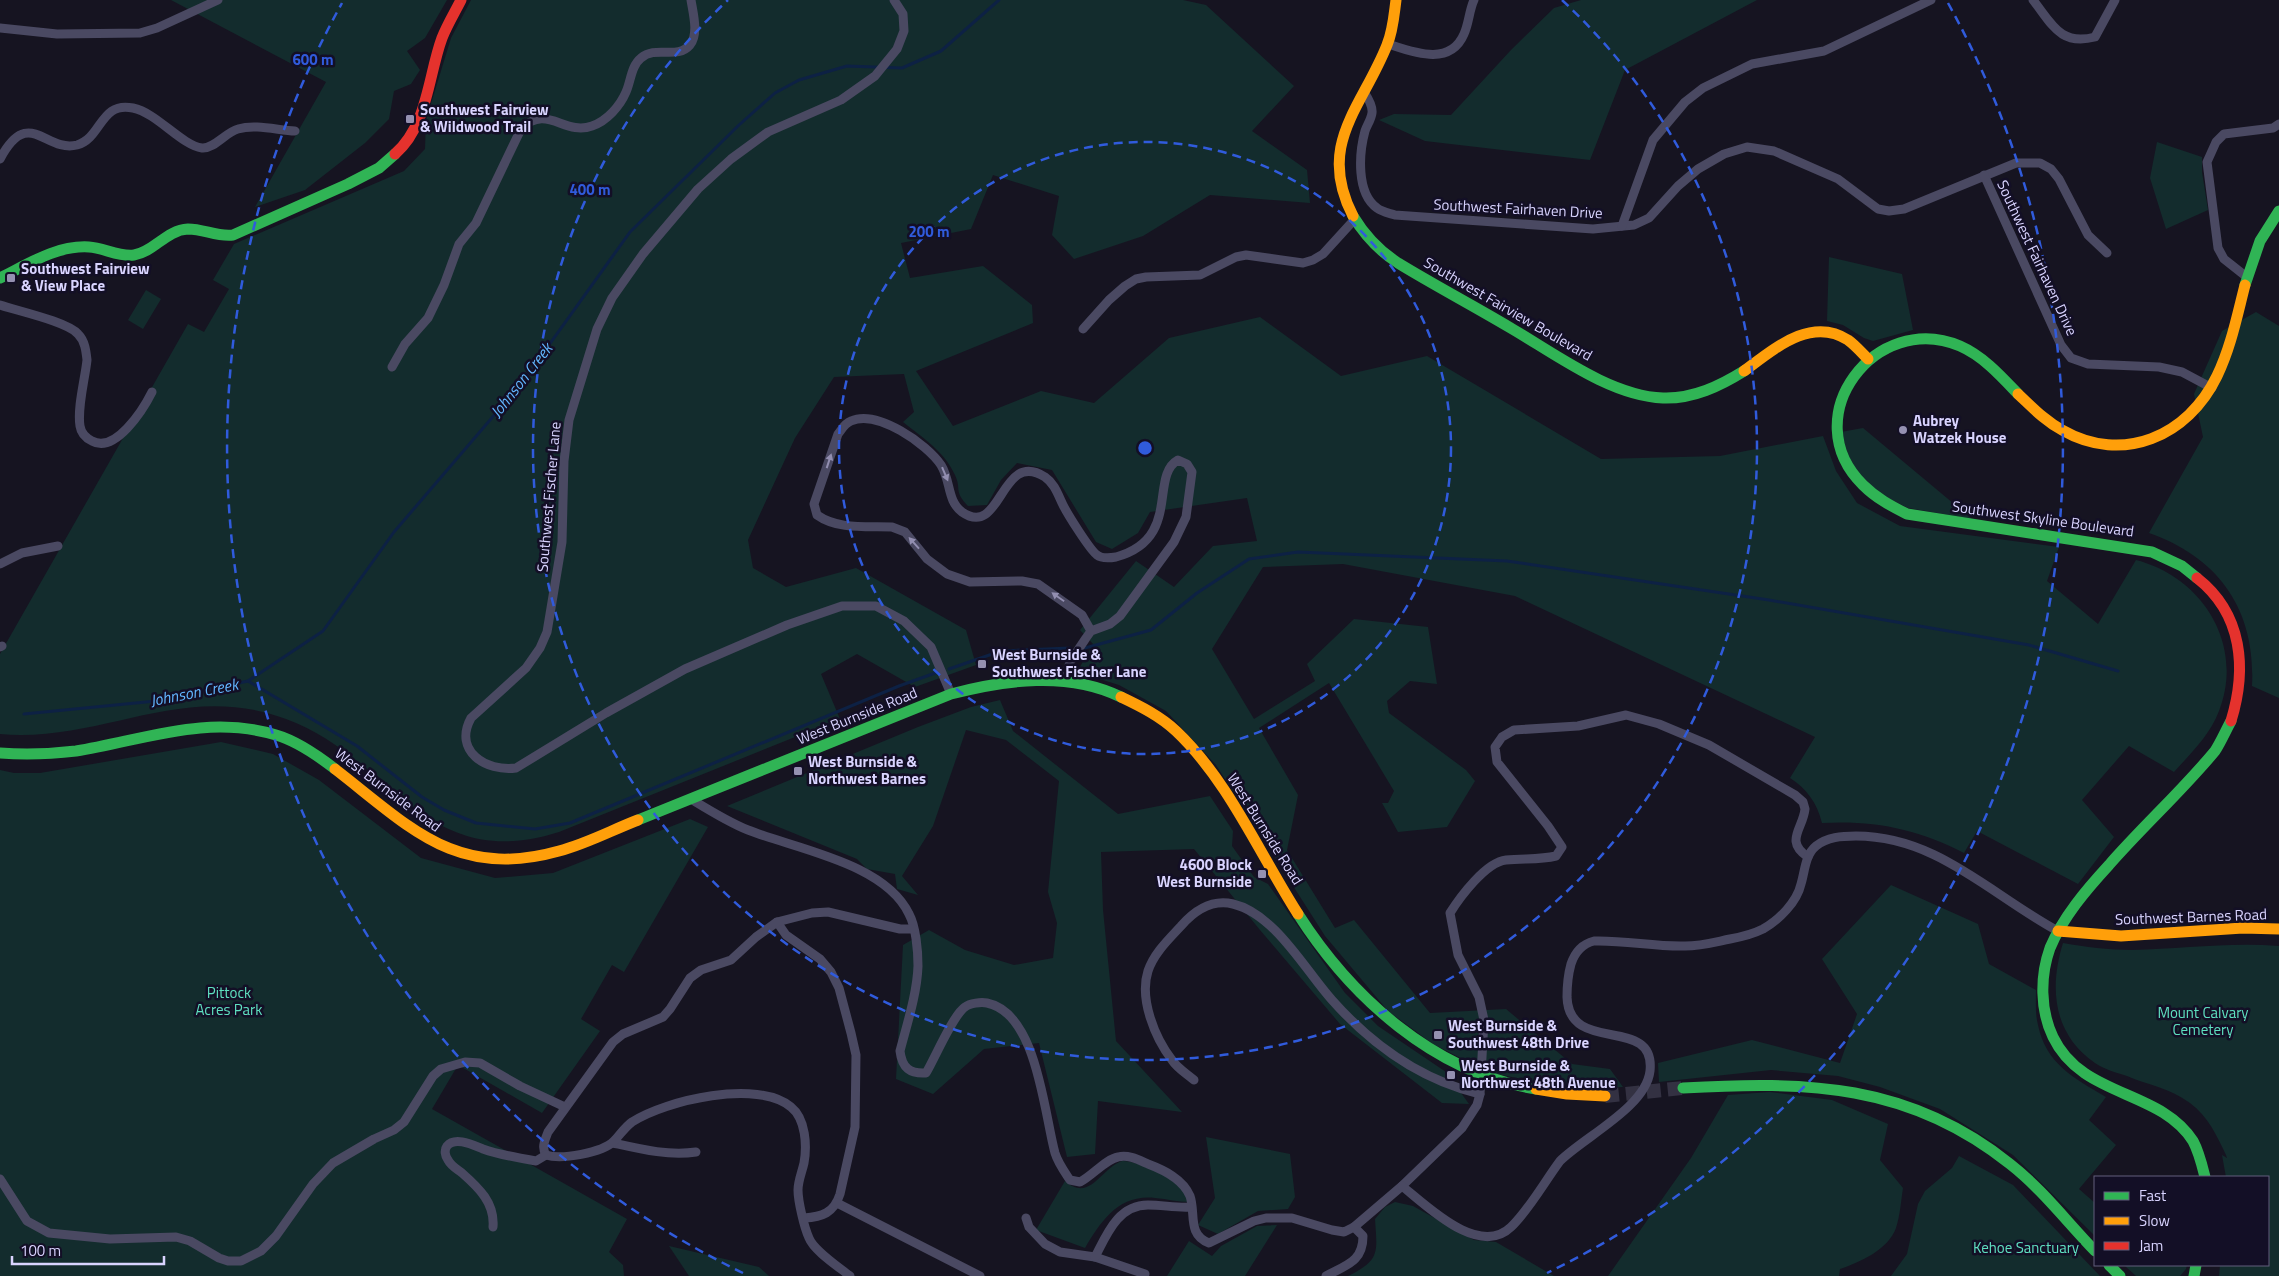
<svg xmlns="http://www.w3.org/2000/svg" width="2279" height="1276" font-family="'Titillium Web',sans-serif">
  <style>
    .green { fill: #132c2d }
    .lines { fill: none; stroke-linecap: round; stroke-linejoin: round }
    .stream { stroke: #0d2144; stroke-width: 3 }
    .primary-tunnel { stroke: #333142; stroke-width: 14; stroke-dasharray: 14 7; stroke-linecap: butt }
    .street { stroke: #4a4962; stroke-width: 9 }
    .fast { stroke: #30b455; stroke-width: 11 }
    .slow { stroke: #ff9f0a; stroke-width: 11 }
    .jam { stroke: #e5322d; stroke-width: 11 }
    .oneway { fill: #928eb0 }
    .ring { fill: none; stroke: #305bdc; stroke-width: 2.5; stroke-dasharray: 9 6 }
    .poi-dot { fill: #9591b1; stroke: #130f26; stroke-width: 2 }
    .labels { text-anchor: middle; stroke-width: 5; stroke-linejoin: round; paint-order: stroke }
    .poi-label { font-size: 15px; font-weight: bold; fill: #d9d4ff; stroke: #130f26; text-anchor: start }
    .street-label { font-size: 15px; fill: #d9d4ff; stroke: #130f26 }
    .park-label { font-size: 15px; fill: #5fe0c0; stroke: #130f26 }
    .water-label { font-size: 16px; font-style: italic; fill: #62b6ff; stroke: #130f26 }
    .centre { fill: #305bdc; stroke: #130f26; stroke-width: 2.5 }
    .ring-label { font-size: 15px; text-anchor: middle; font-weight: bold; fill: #305bdc; stroke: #130f26; stroke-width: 5; stroke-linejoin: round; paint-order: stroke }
  </style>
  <rect width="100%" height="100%" fill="#161421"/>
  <g class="green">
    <path d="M171 0H447L425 38 407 51 420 70 411 84 394 91 389 119 365 143 305 190 255 207 326 82Z"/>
    <path d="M471 0H1183L1206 5 1294 86 1252 131 1307 170 1310 203 1210 195 1143 236 1074 259 1052 235 1059 196 993 175 971 229 901 243 910 278 983 266 1032 305 1033 323 916 371 953 426 1041 391 1094 403 1169 338 1260 317 1341 376 1427 356 1601 459 1720 456 1823 436 1836 471 1857 503 1900 526 2059 547 2047 581 2098 624 2136 560C2202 577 2245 644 2219 711 2210 735 2191 753 2174 772L2129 746 2082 800 2114 837 2078 884 1977 831 1964 853C1919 829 1873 820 1822 823 1817 803 1807 789 1790 778L1815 737 1515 596 1343 564 1263 567 1212 649 1254 719 1315 681 1307 664 1354 619 1428 627 1437 684 1410 681 1387 701 1389 713 1466 770 1475 781 1447 827 1398 832 1382 803H1388L1394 791 1329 683 1259 728 1298 795 1287 850 1335 928 1354 920 1430 1013 1506 1009 1572 1064 1610 1069 1623 1087 1568 1089 1488 1072 1433 1044 1388 1011 1325 936 1216 765 1166 711 1119 685 1077 672 1093 644 1080 630 1136 561 1174 587 1213 546 1257 541 1247 498 1150 512 1138 533 1112 549 1096 542 1052 470 1017 463 1001 480 987 505 968 506C953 490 962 490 955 475 944 451 923 438 903 422L914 412 904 374 834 377 795 438 748 540 753 568 786 587 856 568 966 630 976 665 915 687 857 654 821 674 840 719 559 832C424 875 391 757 286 719 182 680 103 743 0 734V654L188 324 204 332 229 289 213 280 234 244 404 171 425 149 426 120 451 38Z"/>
    <path d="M1581 0H1757L1625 70 1590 160 1425 141 1379 120 1394 114 1451 115 1511 50 1554 8Z"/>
    <path d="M2157 142 2202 157V172L2208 210 2166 229 2150 178Z"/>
    <path d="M1829 257 1902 274 1913 330 1873 341 1864 338 1843 325 1827 321Z"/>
    <path d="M146 290 161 299 143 329 128 320Z"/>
    <path d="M2256 312 2279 326V698L2252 686C2256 611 2220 558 2149 533L2203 437 2194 394 2222 331Z"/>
    <path d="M1863 428 1972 519 1908 508 1876 492 1851 463 1841 432Z"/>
    <path d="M1000 700 1013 731 1118 814 1210 796 1233 831 1232 846 1254 877 1268 884 1345 993 1378 1026 1446 1072 1469 1104 1442 1103 1340 1024 1260 930 1194 849 1101 852 1103 910 1116 1041 1182 1112 1098 1101 1095 1154 1067 1157 1039 1043 984 1049 933 1094 896 1079 903 945 929 930 965 950 1014 965 1053 958 1057 923 1048 892 1059 781 1006 740 966 730 933 826 902 876 918 895 897 889 895 874 867 869 857 859 727 806 918 727 971 707Z"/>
    <path d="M221 742 273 754 319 780 421 858 495 878 553 873 690 819 708 827 624 972 612 965 581 1019 600 1031 542 1113 458 1065 432 1109 627 1219 609 1252 623 1265 624 1276H0V770L14 773H40Z"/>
    <path d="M1891 885 1978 924 1989 964 2036 990C2036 1001 2035 1014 2038 1025 2046 1064 2074 1078 2106 1097L2089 1120 2116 1145 2079 1189 2095 1203V1236L2013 1155 1940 1109 1880 1087 1838 1076 1771 1070 1659 1082 1658 1063 1752 1040 1840 1063 1857 1014 1822 959Z"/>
    <path d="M2063 943C2086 947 2108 950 2132 950 2181 949 2230 942 2279 946V1276H2219L2220 1265H2268V1177H2226L2222 1155 2227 1158 2226 1155C2217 1136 2208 1116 2190 1103 2170 1088 2148 1085 2127 1076 2117 1073 2104 1069 2095 1063 2053 1034 2049 988 2063 943Z"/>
    <path d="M1770 1092 1832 1100 1888 1124 1880 1160 1903 1188C1901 1201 1900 1216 1896 1228 1888 1250 1860 1262 1840 1269L1839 1276H1608L1691 1158 1728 1095Z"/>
    <path d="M1206 1137 1290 1154 1295 1197 1288 1209 1258 1211 1218 1234 1198 1225 1215 1198Z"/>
    <path d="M1959 1156 2013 1185 2100 1276H1891L1907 1254 1918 1204 1925 1191 1952 1168Z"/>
    <path d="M1122 1161C1136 1160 1168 1176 1178 1185 1183 1190 1186 1197 1190 1202 1177 1202 1168 1199 1155 1198 1119 1194 1101 1221 1085 1248L1036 1230 1065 1181C1090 1203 1101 1168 1122 1161Z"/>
    <path d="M1395 1202 1413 1206 1474 1240 1496 1242 1554 1276H1348C1381 1260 1377 1252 1375 1219L1385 1207Z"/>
    <path d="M1277 1225 1245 1276H1167L1189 1241 1212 1256 1221 1246 1257 1226Z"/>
    <path d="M669 1246 759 1267 769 1276H689Z"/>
    <path d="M2124 1265H2187L2186 1269 2180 1276H2136Z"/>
  </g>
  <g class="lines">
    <g class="stream">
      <path d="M1085 648 1151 630 1197 593 1249 559 1298 552 1507 561 1769 600 2029 645 2118 671"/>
      <path d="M949 669 1001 651 1070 648"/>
      <path d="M248 681 357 746 422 797 444 810 476 823 535 829 570 823 899 686 938 672"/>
      <path d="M24 714 156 701 248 681 323 631 394 532 521 384 630 232 739 125 775 93 799 80 847 66 902 68 941 51 999 0"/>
    </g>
    <path class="primary-tunnel" d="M1605 1096 1683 1088"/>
    <g class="street">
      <path d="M894 0 903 14 904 31 897 49 875 76 841 100 768 132 731 159 698 189 643 254 612 298 597 329 569 420 564 461 562 542 547 632 540 648 526 668 471 718C453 751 486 772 516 768L606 713 685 669 787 625 842 606H876L904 621 931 647 951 694"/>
      <path d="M2033 0C2052 24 2060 46 2095 37L2115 0"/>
      <path d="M0 28 57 34 140 33 157 28 218 0"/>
      <path d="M1388 44C1413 52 1450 67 1464 34 1469 23 1469 11 1474 0"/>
      <path d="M1364 92C1368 98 1373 106 1372 113 1371 120 1367 125 1365 131 1359 153 1356 193 1377 208 1382 212 1389 213 1395 215L1593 229 1634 225 1649 218 1678 186 1698 169 1724 154 1747 147 1774 151 1838 179 1878 209 1889 211 1904 209 2016 163H2040L2051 169 2059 179 2088 235 2107 253"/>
      <path d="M0 159C29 105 45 153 77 145 102 138 100 101 133 108 157 113 181 145 202 148 214 149 226 132 238 129 255 124 277 130 295 131"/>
      <path d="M1984 175 2061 345 2071 358 2088 364 2159 367 2182 372 2212 388"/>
      <path d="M1622 226 1653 140 1685 102 1703 88 1752 64 1824 51 1931 0"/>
      <path d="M2248 278 2224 259 2218 248 2207 162 2216 142 2224 134 2273 128 2279 124"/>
      <path d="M0 305C18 311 68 322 78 334 85 341 86 351 87 360 85 379 77 408 80 426 81 433 86 438 92 441 115 454 143 410 152 392"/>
      <path d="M1083 329 1109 300 1125 286 1136 279 1146 277 1200 275 1236 257 1246 255 1303 263 1313 260 1323 254 1354 220"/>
      <path d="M392 367 405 344 428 318 444 285 459 244 476 223 521 129C547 103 564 136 592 126 607 121 620 106 626 92 631 81 631 66 641 58 656 45 677 60 690 45 699 34 693 13 691 0"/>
      <path d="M0 564 22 553 58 546"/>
      <path d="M0 647 2 646"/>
      <path d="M1064 681 1070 662 1086 638 1091 631 1110 624 1120 616 1174 542 1186 517 1192 472 1187 464 1178 460C1149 476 1182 539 1116 557 1110 558 1102 559 1097 555 1090 550 1068 515 1063 505 1058 495 1055 484 1045 477 1000 448 1002 540 962 512 947 501 951 481 941 465 927 444 877 409 851 421 845 423 842 429 838 434L814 504 817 515C838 530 867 526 892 527L905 532 927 559 947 574 970 582 1022 581 1038 584 1082 615 1091 631"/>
      <path d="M691 799C709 810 728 822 748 830 796 849 885 863 909 914 916 927 918 951 918 966 917 994 907 1024 900 1051 902 1068 910 1074 926 1073 935 1058 953 1015 965 1007 970 1003 981 1002 987 1003 1037 1013 1044 1113 1055 1153 1058 1163 1064 1171 1070 1180L1080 1182C1092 1176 1106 1159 1118 1157 1128 1154 1139 1160 1148 1164 1164 1170 1183 1179 1190 1196 1196 1213 1187 1235 1209 1243L1254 1221 1266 1218H1292L1332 1230 1344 1232 1354 1227 1402 1186 1462 1128 1477 1105 1480 1094 1484 1020 1479 997 1458 955 1450 913C1460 897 1486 862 1506 860 1523 858 1539 860 1556 856L1562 847 1548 826 1497 762 1495 747 1502 737 1514 730 1578 726 1626 715 1659 724 1709 745 1795 795 1803 802 1805 809C1803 829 1784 841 1808 857"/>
      <path d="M777 922 786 935 820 959 831 972 839 988 851 1033 856 1055 855 1127 840 1194C834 1213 822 1217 804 1218"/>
      <path d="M1194 1080C1187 1074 1177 1068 1172 1060 1155 1038 1139 999 1148 971 1154 953 1169 939 1181 926 1195 910 1212 899 1233 904 1275 914 1305 970 1332 1000 1372 1045 1421 1080 1480 1094"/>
      <path d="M613 1143C640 1149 668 1156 696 1152"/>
      <path d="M546 1155C541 1147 545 1140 548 1132L613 1042 623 1034 663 1017 670 1009 690 978 701 970 731 960 756 937 777 922 812 913 828 912 900 929H913"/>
      <path d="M546 1155C561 1160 602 1153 614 1141 620 1135 625 1127 632 1122 666 1100 758 1079 791 1107 806 1119 807 1146 804 1163 802 1172 798 1181 798 1190 798 1201 804 1227 809 1238 814 1251 839 1267 850 1276"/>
      <path d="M0 1179 27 1221 49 1233 110 1239 176 1237 190 1241 219 1258 228 1261H241L261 1251 276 1236 313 1184 333 1163 374 1139 394 1130 404 1122 433 1076 441 1069 465 1062 480 1063 520 1086 565 1107"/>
      <path d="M1402 1186C1427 1206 1479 1258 1511 1227 1529 1210 1545 1181 1560 1161 1584 1137 1646 1107 1650 1071 1656 1014 1569 1056 1567 997 1567 986 1568 975 1571 964 1575 952 1582 944 1594 941 1625 940 1655 947 1685 946 1701 946 1715 942 1730 939 1741 937 1753 934 1763 929 1779 920 1797 902 1801 884 1805 871 1805 855 1816 846 1827 837 1842 836 1856 836 1937 836 1991 895 2058 931"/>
      <path d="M837 1203 980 1276"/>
      <path d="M1026 1218 1029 1227 1045 1244 1060 1252 1095 1257 1145 1274"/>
      <path d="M493 1227C495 1203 479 1188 462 1173 457 1169 451 1166 448 1160 445 1156 444 1150 447 1146 455 1136 473 1145 483 1149 500 1155 518 1158 536 1161L546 1155"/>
      <path d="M1095 1257C1107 1234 1118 1205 1148 1205 1163 1205 1176 1208 1191 1207"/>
      <path d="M1326 1276C1346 1265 1363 1262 1363 1236L1354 1227"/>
    </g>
    <g class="fast">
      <path d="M1353 216C1365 236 1378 250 1398 263 1434 285 1472 305 1509 327 1554 353 1610 396 1663 398 1693 399 1720 386 1744 371"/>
      <path d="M0 278C28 264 57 245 89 247 104 248 119 257 134 255 154 252 166 230 188 229 204 229 217 237 233 235L348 184 379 168 395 154"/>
      <path d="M2245 285 2260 241 2279 211"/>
      <path d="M2018 394C2001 376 1983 356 1960 346 1876 310 1794 417 1863 485 1876 498 1891 506 1907 514L2152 552 2182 566 2197 578"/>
      <path d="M0 753C26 755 51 754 76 751 144 740 207 714 276 735 297 741 317 755 335 769"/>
      <path d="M638 820 951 694C1005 680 1068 671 1121 697"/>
      <path d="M1298 914C1351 997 1434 1073 1536 1089"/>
      <path d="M1683 1088C1806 1081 1909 1083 2010 1164 2042 1189 2067 1222 2095 1251"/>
      <path d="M2205 1177C2202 1165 2199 1152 2193 1141 2160 1089 2082 1098 2053 1037 2040 1010 2040 976 2050 948 2063 917 2086 890 2109 865 2143 826 2182 791 2215 751 2221 742 2226 730 2231 721"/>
      <path d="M2109 1265 2120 1276"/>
      <path d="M2194 1276 2196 1265"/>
    </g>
    <g class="slow">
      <path d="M1353 216C1316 144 1362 108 1387 45 1393 31 1394 15 1396 0"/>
      <path d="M1744 371C1774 349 1811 316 1848 340 1855 345 1862 353 1868 359"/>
      <path d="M2018 394C2032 407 2045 421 2062 430 2123 465 2188 436 2217 376 2231 347 2237 316 2245 285"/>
      <path d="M1121 697C1140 706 1160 716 1176 731 1228 780 1259 853 1298 914"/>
      <path d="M335 769C410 827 456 880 559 851 586 844 612 830 638 820"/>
      <path d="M2058 931 2121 936 2243 928 2279 929"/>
      <path d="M1536 1089 1567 1094 1605 1096"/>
    </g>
    <g class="jam">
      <path d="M395 154C428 125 428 76 442 38 447 25 455 12 461 0"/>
      <path d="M2197 578C2243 614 2247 669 2231 721"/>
    </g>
  </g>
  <defs><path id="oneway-solid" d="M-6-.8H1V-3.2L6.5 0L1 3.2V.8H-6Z" transform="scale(1.25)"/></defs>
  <g class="oneway">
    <use href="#oneway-solid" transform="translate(829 461) rotate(-72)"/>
    <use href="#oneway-solid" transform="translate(945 474) rotate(67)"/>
    <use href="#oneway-solid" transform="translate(914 543) rotate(-132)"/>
    <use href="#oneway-solid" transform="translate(1058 597) rotate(-145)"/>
  </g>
  <g class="ring">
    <circle cx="1145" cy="448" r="306"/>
    <path d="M1562 0A612 612 0 1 1 728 0"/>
    <path d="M743 1273A918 918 0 0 1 342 3M1948 3A918 918 0 0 1 1547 1273"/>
  </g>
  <g class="poi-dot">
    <rect x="405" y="114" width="10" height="10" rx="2.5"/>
    <rect x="6" y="273" width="10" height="10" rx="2.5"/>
    <circle cx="1903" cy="430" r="5"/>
    <rect x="977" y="659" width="10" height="10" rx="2.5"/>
    <rect x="793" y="766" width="10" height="10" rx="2.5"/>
    <rect x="1257" y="869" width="10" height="10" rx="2.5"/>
    <rect x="1433" y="1030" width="10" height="10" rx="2.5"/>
    <rect x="1446" y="1070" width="10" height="10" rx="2.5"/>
  </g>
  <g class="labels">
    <g class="poi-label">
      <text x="420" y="115">Southwest Fairview<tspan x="420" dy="17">&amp; Wildwood Trail</tspan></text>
      <text x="21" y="274">Southwest Fairview<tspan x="21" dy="17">&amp; View Place</tspan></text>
      <text x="1913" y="426">Aubrey<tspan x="1913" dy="17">Watzek House</tspan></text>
      <text x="992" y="660">West Burnside &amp;<tspan x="992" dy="17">Southwest Fischer Lane</tspan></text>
      <text x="808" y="767">West Burnside &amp;<tspan x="808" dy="17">Northwest Barnes</tspan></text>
      <text x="1252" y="870" text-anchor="end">4600 Block<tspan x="1252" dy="17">West Burnside</tspan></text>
      <text x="1448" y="1031">West Burnside &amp;<tspan x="1448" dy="17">Southwest 48th Drive</tspan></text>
      <text x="1461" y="1071">West Burnside &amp;<tspan x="1461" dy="17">Northwest 48th Avenue</tspan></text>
    </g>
    <g class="street-label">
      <text transform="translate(1518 209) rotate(3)" y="5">Southwest Fairhaven Drive</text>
      <text transform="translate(2037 258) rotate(65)" y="5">Southwest Fairhaven Drive</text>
      <text transform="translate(1508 309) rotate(30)" y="5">Southwest Fairview Boulevard</text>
      <text transform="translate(549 497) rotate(-85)" y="5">Southwest Fischer Lane</text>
      <text transform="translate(2043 519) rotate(8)" y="5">Southwest Skyline Boulevard</text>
      <text transform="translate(857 716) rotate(-22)" y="5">West Burnside Road</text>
      <text transform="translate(388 790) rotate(37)" y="5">West Burnside Road</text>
      <text transform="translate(1265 829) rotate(58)" y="5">West Burnside Road</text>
      <text transform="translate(2191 917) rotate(-2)" y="5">Southwest Barnes Road</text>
    </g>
    <g class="park-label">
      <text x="229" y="998">Pittock<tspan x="229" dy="17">Acres Park</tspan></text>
      <text x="2203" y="1018">Mount Calvary<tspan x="2203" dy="17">Cemetery</tspan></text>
      <text x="2026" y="1253">Kehoe Sanctuary</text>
    </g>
    <g class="water-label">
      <text transform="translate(521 380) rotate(-52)" y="6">Johnson Creek</text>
      <text transform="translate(194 692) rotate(-11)" y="6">Johnson Creek</text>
    </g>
  </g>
  <circle cx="1145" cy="448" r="8" class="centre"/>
  <g class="ring-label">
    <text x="313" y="65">600 m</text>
    <text x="590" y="195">400 m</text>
    <text x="929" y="237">200 m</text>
  </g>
  <rect x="2094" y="1176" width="175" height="90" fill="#130f26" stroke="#625e7d"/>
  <rect x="2104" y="1192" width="25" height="8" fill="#30b455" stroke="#625e7d"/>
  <text x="2139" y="1201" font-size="15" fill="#d9d4ff">Fast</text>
  <rect x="2104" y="1217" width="25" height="8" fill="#ff9f0a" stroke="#625e7d"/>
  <text x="2139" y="1226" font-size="15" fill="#d9d4ff">Slow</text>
  <rect x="2104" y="1242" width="25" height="8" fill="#e5322d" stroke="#625e7d"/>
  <text x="2139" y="1251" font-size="15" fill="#d9d4ff">Jam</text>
  <path d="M12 1256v8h152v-8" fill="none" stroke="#d9d4ff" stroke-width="2.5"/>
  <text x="20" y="1256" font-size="15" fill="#d9d4ff" stroke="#130f26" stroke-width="4" paint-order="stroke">100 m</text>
</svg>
